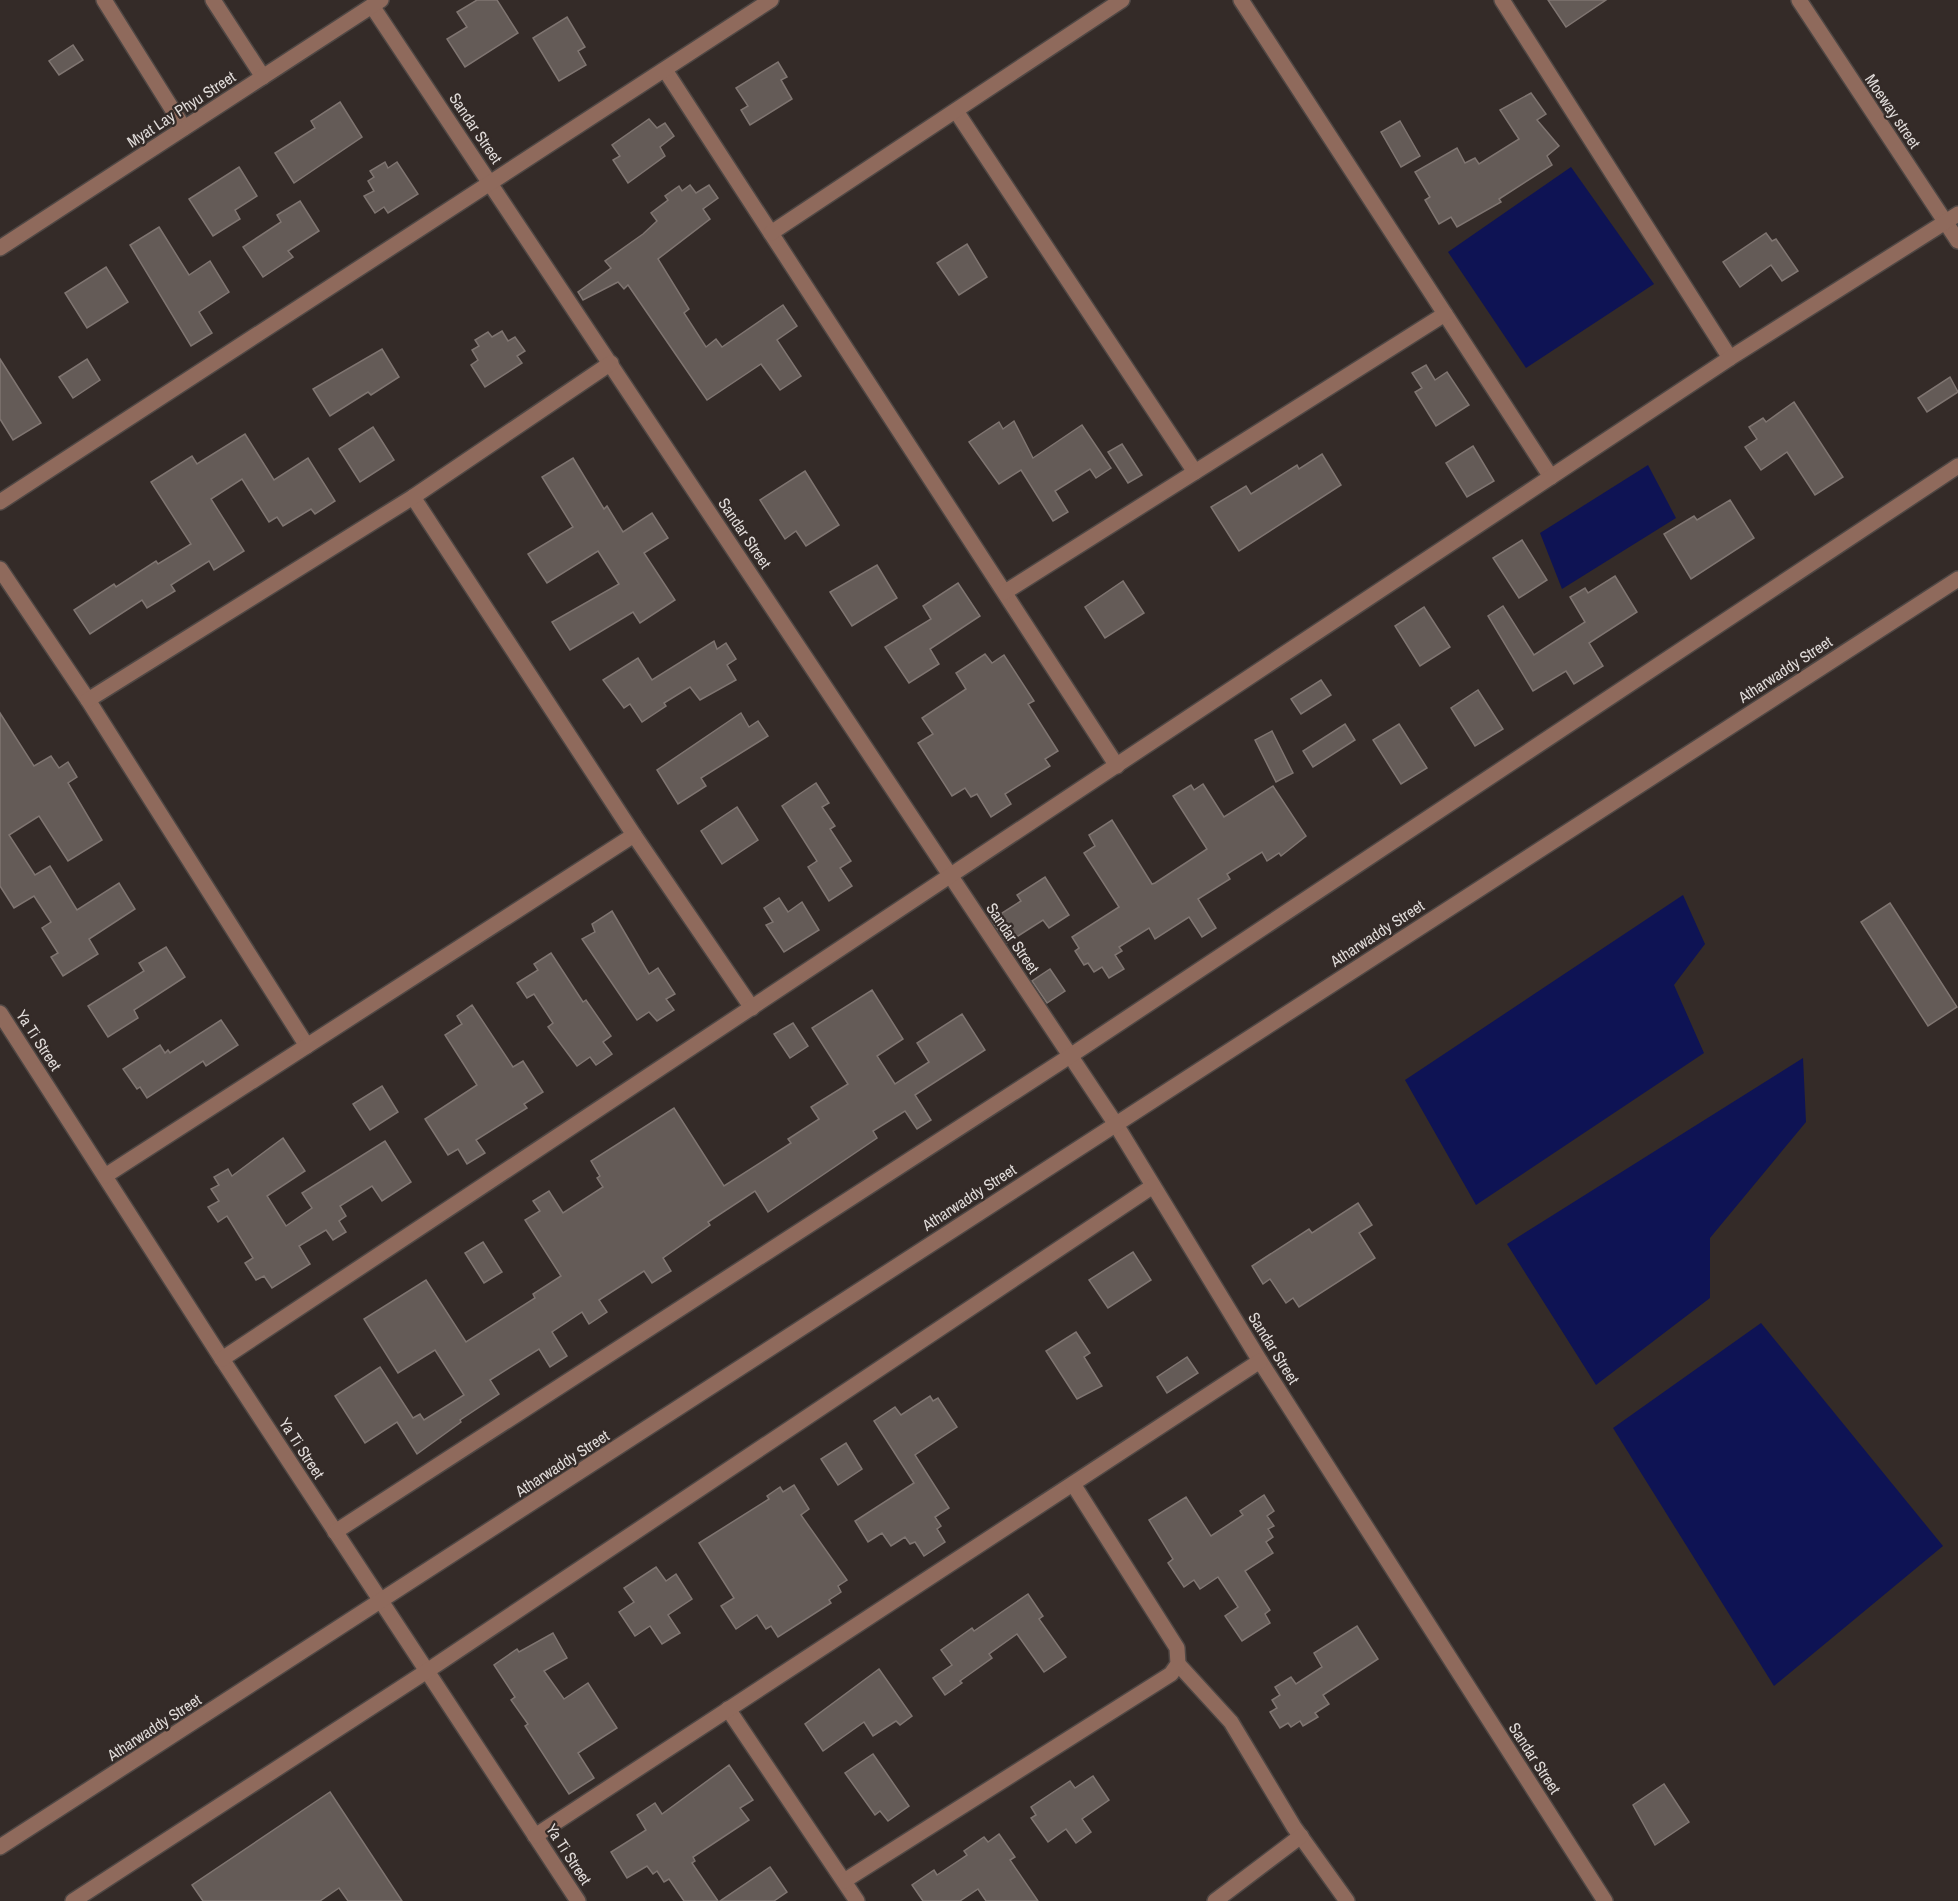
<svg xmlns="http://www.w3.org/2000/svg" width="1958" height="1901" font-family="'Archivo Narrow',sans-serif">
  <style>
    .water { fill: #0e1354 }
    .building { fill: #645b57; stroke: #7f7571; stroke-width: 1.5 }
    .lines { fill: none; stroke-linecap: round; stroke-linejoin: round }
    .minor-casing { stroke: #4f4744; stroke-width: 18 }
    .minor { stroke: #8f6a5c; stroke-width: 15 }
    .labels { text-anchor: middle; stroke-width: 4.5; stroke-linejoin: round; paint-order: stroke }
    .street-label { font-size: 16px; fill: #dfdad8; stroke: #342b28 }
  </style>
  <rect width="100%" height="100%" fill="#342b28"/>
  <g class="water">
    <path d="M1571 167 1654 284 1526 368 1448 252Z"/>
    <path d="M1648 465 1676 518 1562 589 1540 533Z"/>
    <path d="M1683 895 1705 944 1674 985 1704 1053 1476 1205 1405 1080Z"/>
    <path d="M1803 1058 1806 1122 1710 1238V1298L1596 1385 1507 1244Z"/>
    <path d="M1761 1323 1943 1546 1774 1686 1613 1428Z"/>
  </g>
  <g class="building">
    <path d="M477 0H497L518 33 465 67 447 39 467 27 457 12Z"/>
    <path d="M1548 0H1606L1566 27Z"/>
    <path d="M567 17 585 47 578 51 586 65 559 81 533 38Z"/>
    <path d="M73 45 83 60 59 75 49 61Z"/>
    <path d="M778 62 787 77 781 80 792 99 750 125 741 110 748 106 736 88Z"/>
    <path d="M1531 93 1546 114 1537 120 1559 146 1547 156 1552 165 1499 199 1501 202 1457 227 1451 217 1439 224 1425 200 1430 197 1415 172 1457 148 1465 163 1475 158 1479 164 1519 139 1500 110Z"/>
    <path d="M340 102 362 137 294 183 275 153 315 128 311 121Z"/>
    <path d="M649 119 657 128 665 123 674 136 660 147 665 156 628 183 613 160 620 156 612 145Z"/>
    <path d="M1400 121 1420 156 1401 167 1381 132Z"/>
    <path d="M385 162 388 168 397 162 418 194 388 213 384 207 375 213 364 196 374 191 368 181 374 177 370 171Z"/>
    <path d="M239 167 257 196 235 210 240 219 213 236 189 199Z"/>
    <path d="M690 185 696 193 709 185 718 198 703 209 710 219 658 259 689 309 684 313 706 347 716 339 722 347 783 305 797 326 777 340 801 376 780 390 761 364 707 400 628 285 624 289 618 282 583 300 578 292 611 268 605 261 643 234 657 221 651 213 668 200 665 196 679 186 682 191Z"/>
    <path d="M300 201 319 231 288 251 293 257 263 277 243 247 281 222 277 215Z"/>
    <path d="M159 227 189 275 210 261 229 292 199 312 212 333 191 346 130 245Z"/>
    <path d="M1766 233 1772 241 1776 239 1798 271 1782 281 1771 265 1740 287 1723 262Z"/>
    <path d="M967 244 987 277 959 295 937 263Z"/>
    <path d="M106 267 128 302 87 328 65 293Z"/>
    <path d="M502 331 508 341 515 337 525 351 517 356 522 363 485 387 471 365 478 360 472 350 479 346 475 340 488 332 492 337Z"/>
    <path d="M382 349 399 377 371 395 368 392 330 416 313 389Z"/>
    <path d="M0 359 41 423 13 440 0 419Z"/>
    <path d="M87 359 100 380 73 398 59 377Z"/>
    <path d="M1426 365 1435 380 1447 372 1469 405 1436 426 1415 392 1422 388 1412 373Z"/>
    <path d="M1950 377 1958 392 1927 412 1918 398Z"/>
    <path d="M1794 402 1843 477 1815 495 1787 452 1761 470 1745 447 1757 439 1749 427 1763 418 1766 422Z"/>
    <path d="M1014 421 1033 458 1082 425 1111 468 1096 478 1090 469 1055 491 1068 512 1053 521 1021 470 999 484 969 442 999 422 1003 429Z"/>
    <path d="M373 427 394 460 360 482 339 449Z"/>
    <path d="M245 434 274 480 308 458 335 501 315 514 311 509 283 526 277 517 269 522 242 479 211 499 244 551 214 570 209 561 171 585 175 591 147 608 142 600 90 634 74 610 114 584 116 587 156 561 158 564 191 544 151 482 192 456 197 464Z"/>
    <path d="M1122 444 1142 475 1128 483 1108 452Z"/>
    <path d="M1473 446 1494 481 1467 497 1446 463Z"/>
    <path d="M1322 454 1341 485 1239 551 1211 507 1246 486 1251 494 1297 465 1299 469Z"/>
    <path d="M573 458 604 509 607 506 623 532 652 513 668 538 644 553 675 600 640 623 633 612 570 650 552 622 619 584 598 551 547 583 528 554 573 527 542 477Z"/>
    <path d="M805 471 839 525 806 546 796 531 785 539 760 500Z"/>
    <path d="M1730 500 1754 538 1691 579 1664 534 1694 516 1697 520Z"/>
    <path d="M1522 540 1547 580 1519 598 1493 558Z"/>
    <path d="M877 565 897 598 852 626 830 592Z"/>
    <path d="M1615 576 1637 612 1589 643 1603 666 1574 684 1566 671 1533 691 1488 616 1503 606 1534 655 1585 622 1570 597 1585 588 1588 593Z"/>
    <path d="M1123 581 1144 613 1105 638 1085 607Z"/>
    <path d="M958 583 980 616 930 649 939 664 909 683 885 647 931 619 923 606Z"/>
    <path d="M1424 607 1450 647 1420 666 1395 626Z"/>
    <path d="M714 641 717 649 726 643 736 659 727 665 736 680 700 700 690 687 664 703 666 706 642 722 630 704 624 708 603 680 638 658 652 680Z"/>
    <path d="M985 654 992 663 1004 655 1034 701 1028 704 1058 751 1045 759 1050 766 1005 794 1011 804 991 817 977 794 971 797 965 788 952 796 918 743 933 734 922 718 966 689 956 673Z"/>
    <path d="M1321 680 1331 695 1301 714 1291 699Z"/>
    <path d="M1478 690 1503 729 1475 746 1451 708Z"/>
    <path d="M0 713 34 766 51 756 59 768 68 762 77 777 68 783 102 840 68 861 39 816 9 835 35 875 50 866 77 910 119 883 135 909 89 939 98 954 63 976 51 957 58 953 42 928 51 922 34 896 14 908 0 886Z"/>
    <path d="M741 713 749 727 758 721 768 736 701 778 706 786 678 804 657 770Z"/>
    <path d="M1345 724 1355 740 1313 767 1303 751Z"/>
    <path d="M1399 724 1427 768 1401 784 1373 740Z"/>
    <path d="M1272 731 1293 773 1276 782 1255 740Z"/>
    <path d="M816 783 829 803 822 807 835 826 830 829 851 861 840 868 852 886 829 901 808 867 817 861 782 806Z"/>
    <path d="M1203 784 1224 817 1273 786 1306 836 1281 856 1279 853 1267 861 1262 852 1227 874 1230 879 1198 899 1216 928 1202 937 1189 917 1155 939 1149 928 1119 947 1122 951 1115 955 1124 969 1109 978 1102 967 1094 972 1088 963 1084 965 1075 951 1079 948 1072 937 1119 907 1084 853 1095 846 1089 835 1112 820 1152 884 1155 883 1207 849 1173 796 1191 785 1194 790Z"/>
    <path d="M737 807 758 840 722 864 701 831Z"/>
    <path d="M1045 877 1069 915 1049 928 1043 920 1007 943 991 920 1021 901 1017 895Z"/>
    <path d="M779 898 788 912 802 902 819 930 784 952 766 925 773 922 764 908Z"/>
    <path d="M1890 903 1957 1007 1928 1026 1861 922Z"/>
    <path d="M612 911 649 974 658 968 675 994 666 999 674 1010 657 1021 649 1012 637 1020 582 939 595 932 592 924Z"/>
    <path d="M166 947 185 977 134 1010 138 1018 108 1037 88 1006 144 971 139 963Z"/>
    <path d="M551 953 583 1002 586 1000 611 1036 603 1042 612 1054 596 1065 590 1057 577 1066 548 1027 553 1023 534 994 527 998 517 983 538 970 534 964Z"/>
    <path d="M1050 969 1065 991 1047 1003 1032 981Z"/>
    <path d="M872 990 903 1039 877 1056 895 1084 929 1062 917 1043 962 1014 985 1050 915 1095 931 1120 917 1129 905 1111 873 1131 877 1138 768 1212 755 1191 708 1222 710 1225 663 1258 671 1271 652 1283 644 1271 599 1300 607 1312 589 1324 582 1312 552 1332 567 1356 550 1367 539 1349 490 1380 499 1394 460 1420 461 1422 417 1454 397 1422 365 1443 335 1396 380 1367 413 1418 420 1414 424 1420 464 1395 435 1350 398 1373 364 1319 426 1280 466 1342 535 1298 533 1294 561 1276 525 1220 540 1211 533 1201 549 1191 563 1213 603 1187 597 1178 600 1176 591 1161 674 1108 724 1186 791 1143 788 1139 819 1119 811 1107 848 1084 812 1028Z"/>
    <path d="M472 1005 513 1067 523 1061 543 1092 524 1104 527 1108 476 1140 485 1153 467 1164 458 1149 448 1155 425 1119 477 1085 445 1035 462 1024 457 1016Z"/>
    <path d="M221 1020 238 1045 206 1066 203 1061 147 1098 140 1087 137 1089 123 1069 160 1045 165 1053 168 1050 170 1053Z"/>
    <path d="M793 1023 808 1046 790 1058 774 1034Z"/>
    <path d="M382 1086 398 1112 370 1130 353 1104Z"/>
    <path d="M283 1138 305 1171 267 1196 286 1226 312 1208 302 1193 385 1141 411 1182 382 1201 372 1186 340 1206 346 1216 339 1221 346 1232 333 1240 326 1230 299 1246 310 1264 272 1288 264 1276 256 1280 245 1263 253 1258 227 1216 218 1222 208 1207 219 1201 211 1189 219 1185 214 1177 228 1169 232 1176Z"/>
    <path d="M1358 1203 1372 1225 1359 1233 1375 1258 1299 1307 1293 1298 1286 1303 1270 1279 1263 1284 1252 1266 1309 1229 1312 1233Z"/>
    <path d="M483 1242 502 1272 484 1283 465 1253Z"/>
    <path d="M1133 1252 1151 1280 1108 1308 1089 1280Z"/>
    <path d="M1076 1332 1090 1353 1084 1357 1102 1386 1077 1399 1046 1351Z"/>
    <path d="M1187 1357 1198 1373 1167 1393 1157 1377Z"/>
    <path d="M930 1396 933 1401 938 1398 957 1427 915 1455 949 1508 935 1517 941 1526 937 1529 945 1542 924 1556 915 1542 910 1544 905 1537 891 1546 882 1533 868 1542 855 1521 914 1483 874 1421 895 1407 901 1415Z"/>
    <path d="M846 1443 862 1469 838 1485 821 1459Z"/>
    <path d="M794 1485 809 1509 801 1515 847 1580 838 1586 841 1592 829 1600 831 1603 778 1637 771 1626 766 1629 757 1615 736 1629 721 1606 734 1598 699 1543 769 1499 767 1496 780 1487 783 1492Z"/>
    <path d="M1264 1495 1274 1511 1267 1516 1274 1526 1268 1529 1273 1537 1266 1542 1273 1553 1245 1571 1270 1610 1265 1614 1270 1623 1242 1641 1225 1616 1238 1607 1218 1577 1200 1589 1194 1580 1184 1587 1168 1563 1173 1559 1149 1520 1186 1497 1211 1536 1243 1515 1240 1511Z"/>
    <path d="M656 1567 666 1581 676 1574 692 1599 668 1615 680 1633 662 1644 650 1626 635 1636 619 1612 634 1602 624 1588Z"/>
    <path d="M1028 1594 1043 1616 1039 1619 1066 1657 1044 1672 1017 1634 989 1654 992 1658 960 1681 962 1683 945 1695 933 1678 952 1665 941 1650 972 1628 974 1631Z"/>
    <path d="M1357 1626 1378 1659 1323 1695 1329 1704 1315 1713 1318 1717 1303 1726 1300 1721 1291 1727 1288 1723 1280 1728 1270 1712 1277 1708 1272 1700 1280 1695 1275 1687 1291 1677 1296 1684 1322 1667 1314 1653Z"/>
    <path d="M553 1633 567 1658 544 1671 564 1699 588 1683 617 1728 578 1753 594 1778 569 1794 525 1726 528 1724 511 1700 515 1697 494 1665 517 1649 519 1652Z"/>
    <path d="M879 1669 912 1716 900 1725 896 1721 873 1736 864 1722 823 1751 805 1724Z"/>
    <path d="M873 1754 909 1806 888 1821 880 1811 875 1815 845 1773Z"/>
    <path d="M729 1765 753 1800 740 1808 749 1820 693 1857 695 1861 692 1863 718 1901H684L669 1879 664 1882 657 1871 653 1874 647 1866 627 1878 611 1852 646 1830 637 1815 655 1803 662 1814Z"/>
    <path d="M1093 1776 1109 1800 1082 1819 1091 1832 1076 1843 1066 1829 1048 1842 1031 1818 1036 1815 1031 1807 1070 1781 1075 1788Z"/>
    <path d="M1664 1784 1689 1822 1655 1845 1633 1805Z"/>
    <path d="M330 1792 402 1901H348L339 1888 320 1901H203L192 1885Z"/>
    <path d="M999 1834 1015 1857 1010 1860 1038 1901H986L978 1889 960 1901H923L912 1885 934 1870 937 1875 967 1855 964 1851 984 1837 988 1842Z"/>
    <path d="M770 1867 787 1892 774 1901H720Z"/>
  </g>
  <g class="lines">
    <defs>
      <g id="minor">
        <path d="M104 0 184 128"/>
        <path d="M213 0 263 77"/>
        <path d="M1241 0 1551 477"/>
        <path d="M1502 0 1730 358"/>
        <path d="M1799 0 1958 241"/>
        <path d="M372 6 1115 1123 1260 1361 1605 1901"/>
        <path d="M665 70 1117 766"/>
        <path d="M956 111 1195 472"/>
        <path d="M771 233 1122 0"/>
        <path d="M0 248 381 0"/>
        <path d="M413 497 634 835 752 1008"/>
        <path d="M0 502 771 0"/>
        <path d="M0 569 88 700 307 1046"/>
        <path d="M1005 592 1445 314"/>
        <path d="M88 700 413 497 611 363"/>
        <path d="M0 1013 222 1359 578 1901"/>
        <path d="M105 1176 634 835"/>
        <path d="M222 1359 1730 358 1958 214"/>
        <path d="M335 1532 1070 1056 1958 466"/>
        <path d="M1178 1664 1231 1722 1294 1827 1347 1901"/>
        <path d="M728 1709 857 1901"/>
        <path d="M535 1836 1260 1361"/>
        <path d="M0 1847 1958 579"/>
        <path d="M844 1881 1171 1674 1178 1664 1177 1648 1073 1484"/>
        <path d="M73 1901 427 1671 1153 1186"/>
        <path d="M1215 1901 1301 1836"/>
      </g>
    </defs>
    <use href="#minor" class="minor-casing"/>
    <use href="#minor" class="minor"/>
  </g>
  <g class="labels">
    <g class="street-label">
      <text transform="translate(181 109) rotate(-33)" y="6">Myat Lay Phyu Street</text>
      <text transform="translate(1893 111) rotate(56)" y="6">Moeway street</text>
      <text transform="translate(476 128) rotate(56)" y="6">Sandar Street</text>
      <text transform="translate(745 533) rotate(56)" y="6">Sandar Street</text>
      <text transform="translate(1785 669) rotate(-33)" y="6">Atharwaddy Street</text>
      <text transform="translate(1377 933) rotate(-33)" y="6">Atharwaddy Street</text>
      <text transform="translate(1013 938) rotate(56)" y="6">Sandar Street</text>
      <text transform="translate(39 1040) rotate(57)" y="6">Ya Ti Street</text>
      <text transform="translate(969 1197) rotate(-33)" y="6">Atharwaddy Street</text>
      <text transform="translate(1274 1348) rotate(58)" y="6">Sandar Street</text>
      <text transform="translate(302 1448) rotate(57)" y="6">Ya Ti Street</text>
      <text transform="translate(562 1463) rotate(-33)" y="6">Atharwaddy Street</text>
      <text transform="translate(154 1727) rotate(-33)" y="6">Atharwaddy Street</text>
      <text transform="translate(1535 1758) rotate(57)" y="6">Sandar Street</text>
      <text transform="translate(569 1854) rotate(57)" y="6">Ya Ti Street</text>
    </g>
  </g>
</svg>
